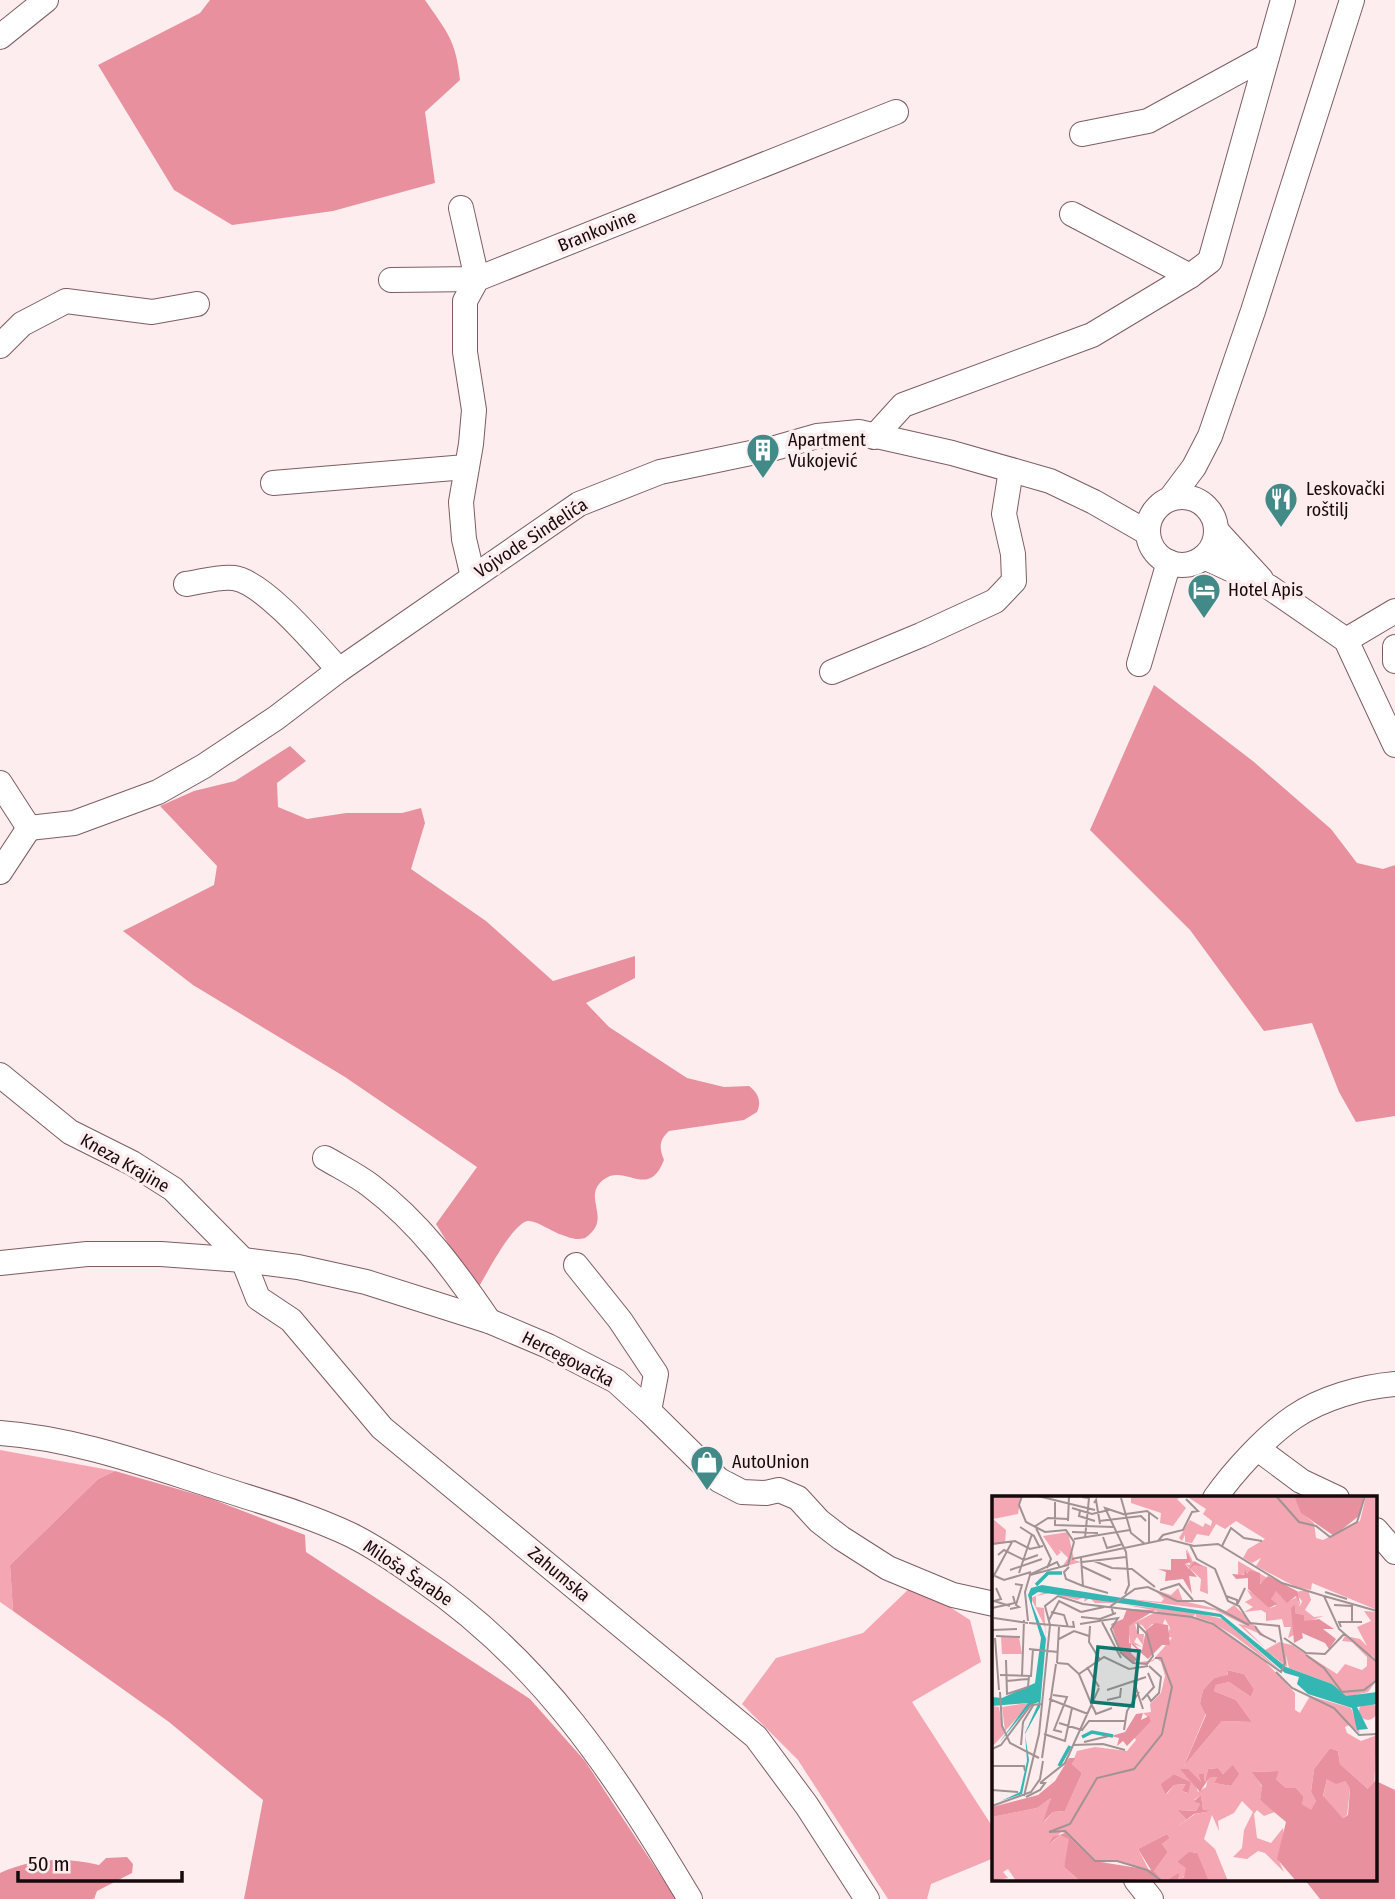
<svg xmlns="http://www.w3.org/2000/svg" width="1395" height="1899" font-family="'Fira Sans Condensed',sans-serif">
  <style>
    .green { fill: #f4a6b2 }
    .forest { fill: #e9909f }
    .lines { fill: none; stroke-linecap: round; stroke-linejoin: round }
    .minor-casing { stroke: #7e5d62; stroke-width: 26 }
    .minor { stroke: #fff; stroke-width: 24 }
    .labels { text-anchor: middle; stroke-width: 7; stroke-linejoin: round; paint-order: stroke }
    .street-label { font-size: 18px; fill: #160a0c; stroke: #fdedef }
    .poi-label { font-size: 18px; fill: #160a0c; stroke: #fdedef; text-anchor: start }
    .inset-river { fill: none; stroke: #34b6b3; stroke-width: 3.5 }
    .inset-road { fill: none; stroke: #a19294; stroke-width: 2 }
    .view { fill: #0f766e; fill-opacity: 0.15; stroke: #0f766e; stroke-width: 3.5 }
    .inset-edge { fill: none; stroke: #160a0c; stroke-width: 3.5 }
  </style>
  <rect width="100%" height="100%" fill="#fdedef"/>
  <g class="green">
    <path d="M0 1450 115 1471 98 1479 10 1565 13 1611 0 1602Z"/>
    <path d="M914 1584 970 1620 981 1662 912 1702 994 1829V1858L931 1884 927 1899H888L798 1760 742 1704 776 1658 863 1633Z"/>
  </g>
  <g class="forest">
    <path d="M210 0H425C447 32 456 40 460 80L425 112 435 183 333 211 232 225 174 190 98 65 200 13Z"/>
    <path d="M1154 685 1254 762 1331 829 1357 863 1383 869 1395 865V1116L1356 1122 1339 1092 1312 1023 1264 1031 1190 930 1090 830Z"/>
    <path d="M290 746 306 761 277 783 278 807 307 819 346 813H402L421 808 425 823 411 869 486 921 553 981 635 956V978L586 1003 609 1027 687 1078 724 1087 749 1086C758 1093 762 1101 757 1112L744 1120 669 1131C659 1140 659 1148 664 1160 648 1201 625 1162 603 1180 581 1198 614 1219 585 1238 575 1241 569 1237 559 1234 552 1231 536 1221 529 1221 514 1220 485 1277 477 1290L436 1224 477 1167 345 1077 193 985 123 931 214 885 217 866 160 806 194 791 235 781Z"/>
    <path d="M115 1471 209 1498 305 1535 306 1552 530 1699 585 1761 676 1899H244L263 1800 169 1722 13 1611 10 1565 98 1479Z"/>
    <path d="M1376 1781 1395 1790V1899H1320L1305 1880H1376Z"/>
    <path d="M127 1857 133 1864 132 1873 97 1891 94 1899H0V1873C33 1858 64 1857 99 1865L106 1858Z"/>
  </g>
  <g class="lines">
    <defs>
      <g id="minor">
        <path d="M0 37 46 0"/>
        <path d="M1082 134 1148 121 1267 56"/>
        <path d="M1072 214 1190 276"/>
        <path d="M391 280 477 279 461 208"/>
        <path d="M0 346 22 324 66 301 152 312 197 304"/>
        <path d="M874 437 903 405 1092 335 1190 276 1210 261 1283 0"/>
        <path d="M273 483 466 467"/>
        <circle cx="1182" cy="531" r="34"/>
        <path d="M1170 499 1194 467 1210 436 1253 311 1352 0"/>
        <path d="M1216 530 1261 579"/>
        <path d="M1204 557 1269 587 1346 640 1395 745"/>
        <path d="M473 577 464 539 461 502 471 444 474 410 465 352V301L477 279 896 112"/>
        <path d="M186 584C201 582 219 576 234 578 264 582 318 647 339 670"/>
        <path d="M1346 640 1395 611"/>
        <path d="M1395 647V661"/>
        <path d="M1139 664 1169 562"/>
        <path d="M832 672 921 635 995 601 1014 581 1013 554 1004 514 1011 470"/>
        <path d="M0 783 29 828"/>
        <path d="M29 828 74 823 158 792 204 766 276 718 339 670 579 504 660 472 775 448 817 436 859 432 952 453 1050 481 1094 502 1148 533"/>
        <path d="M0 872 29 828"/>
        <path d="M0 1075 70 1132 132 1163 173 1189 243 1260 258 1298 291 1320 382 1428 756 1737 807 1806 867 1899"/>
        <path d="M325 1158C340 1167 357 1175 371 1186 420 1223 455 1271 489 1321"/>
        <path d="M0 1263 87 1254H161L243 1260 298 1267 366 1282 489 1321 548 1346 616 1381 649 1411 719 1480 742 1492 766 1493 779 1490 798 1498 819 1521 841 1538 888 1568 953 1595 994 1604"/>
        <path d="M576 1265 620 1320 656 1374 649 1411"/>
        <path d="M0 1433C69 1438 136 1461 201 1482 251 1499 303 1512 351 1535 375 1547 397 1562 418 1577 543 1662 614 1772 690 1899"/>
        <path d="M1258 1449 1301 1481 1337 1498"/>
        <path d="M1215 1498C1234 1471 1266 1436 1294 1417 1322 1398 1361 1387 1395 1384"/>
        <path d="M1376 1530 1395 1552"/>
        <path d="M1136 1880 1151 1899"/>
      </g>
    </defs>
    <use href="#minor" class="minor-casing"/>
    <use href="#minor" class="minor"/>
  </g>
  <defs>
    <symbol id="building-pin" viewBox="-11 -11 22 30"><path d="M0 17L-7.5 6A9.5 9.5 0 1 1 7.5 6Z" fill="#428a88" stroke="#fdedef"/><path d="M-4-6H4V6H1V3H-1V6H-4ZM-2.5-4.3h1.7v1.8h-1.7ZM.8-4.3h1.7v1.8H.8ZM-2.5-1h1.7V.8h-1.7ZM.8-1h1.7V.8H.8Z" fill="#fff"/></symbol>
    <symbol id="restaurant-pin" viewBox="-11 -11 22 30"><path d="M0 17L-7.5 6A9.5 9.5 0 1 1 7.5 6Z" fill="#428a88" stroke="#fdedef"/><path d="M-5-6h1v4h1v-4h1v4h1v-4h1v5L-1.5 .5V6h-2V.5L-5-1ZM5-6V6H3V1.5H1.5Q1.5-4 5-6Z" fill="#fff"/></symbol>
    <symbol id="hotel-pin" viewBox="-11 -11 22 30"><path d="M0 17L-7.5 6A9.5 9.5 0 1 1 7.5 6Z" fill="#428a88" stroke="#fdedef"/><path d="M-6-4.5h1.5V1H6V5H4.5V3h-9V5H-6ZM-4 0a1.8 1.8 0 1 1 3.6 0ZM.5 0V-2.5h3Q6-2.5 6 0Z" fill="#fff"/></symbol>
    <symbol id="shop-pin" viewBox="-11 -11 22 30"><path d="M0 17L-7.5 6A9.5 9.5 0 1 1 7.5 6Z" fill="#428a88" stroke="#fdedef"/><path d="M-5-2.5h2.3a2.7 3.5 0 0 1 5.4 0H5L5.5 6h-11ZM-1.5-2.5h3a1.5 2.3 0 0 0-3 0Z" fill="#fff"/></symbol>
  </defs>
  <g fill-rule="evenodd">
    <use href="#building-pin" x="744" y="431" width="38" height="52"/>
    <use href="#restaurant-pin" x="1262" y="480" width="38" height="52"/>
    <use href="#hotel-pin" x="1185" y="571" width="38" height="52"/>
    <use href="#shop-pin" x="688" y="1443" width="38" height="52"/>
  </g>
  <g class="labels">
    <g class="street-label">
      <text transform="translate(597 231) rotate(-22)" y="6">Brankovine</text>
      <text transform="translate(531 538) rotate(-33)" y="6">Vojvode Sinđelića</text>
      <text transform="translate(125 1163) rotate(30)" y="6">Kneza Krajine</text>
      <text transform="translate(568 1359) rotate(27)" y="6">Hercegovačka</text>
      <text transform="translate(408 1573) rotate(34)" y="6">Miloša Šarabe</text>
      <text transform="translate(559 1574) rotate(40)" y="6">Zahumska</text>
    </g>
    <g class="poi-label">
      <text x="788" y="446">Apartment<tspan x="788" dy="21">Vukojević</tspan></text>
      <text x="1306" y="495">Leskovački<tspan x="1306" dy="21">roštilj</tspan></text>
      <text x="1228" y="596">Hotel Apis</text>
      <text x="732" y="1468">AutoUnion</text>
    </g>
  </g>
  <g transform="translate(992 1496)">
    <rect width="385" height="385" fill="#fdedef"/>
    <path d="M0 0H29L26 18 1 23 14 34 13 47 0 49ZM139 0H193L185 3 194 12 181 30 168 27 169 17 139 7ZM194 0H302L310 17 322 27 324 42 331 44 368 25 374 0H385V114L320 87 319 94 304 91 264 70 269 62 260 67 251 62 256 53 273 43 244 25 233 33 224 28 217 40 205 38 200 47 193 46V39L190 45 187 42 198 24 211 31 213 27 219 30 220 25 211 18 214 13ZM76 36 82 64 89 66 70 71 76 62 69 55 66 54 69 56 65 60 51 40ZM195 53 202 68 215 71 216 98 208 95 209 83 193 68 198 69ZM246 65 288 89V100L292 101 294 93 295 106 305 101 308 111 310 105 302 96 316 94 319 104 313 114 322 121 332 120 310 127 312 119 303 117 301 110 302 139 296 142 299 131H292L290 123 274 125V117L269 114 252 116 261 111 253 106 260 102 255 94 268 100 272 95 265 90H274L276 100H270L277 112 284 110 279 103 280 94 281 98 284 95 277 86 267 87 268 78 257 74 255 78 254 71 253 78 246 80ZM186 92 191 105 234 115 242 109 273 140 252 131 273 152 246 128 253 129 223 114 126 102 169 106 172 103 163 94 179 99ZM53 96 112 102 123 107H103L98 102 92 106 93 101 85 104 58 97 44 100V111L52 112 55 154 53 131 39 102ZM134 109 201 116 231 123 289 175 241 139 219 126 204 121V118L200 121 223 130 267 159 303 197V214L308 217 318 200 359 212 368 237 357 229 353 231 355 237 369 245 385 239 382 292 376 293 348 268 346 255 338 252 322 273 319 296 324 305 319 315 310 308 312 301 304 292H294L283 282 287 275 261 276 270 291 268 304 283 316 272 320 265 314 262 318 265 342 279 347 291 332 295 361 286 363 292 376 273 357 266 355 255 363 241 361 250 352 252 334 261 316 250 305 242 317 226 325 227 335 220 319 212 343 223 353 236 385H217L203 356 185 366 198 374 196 385 193 379 188 384 167 385 162 375 176 356 170 348 178 342 175 338 146 353 158 376 125 365 105 367 70 335 58 348 68 339 77 342 84 354 77 350 72 371 88 385H24L16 373 11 376 16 382 0 385V321L45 312 59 302 52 326 61 316 73 315 90 277 80 268 85 255 103 251 135 255 144 244 141 239 159 224 151 217 159 216 158 208 169 197 173 180 169 166 164 162 161 165 152 168 142 167 161 164 180 142 175 140 178 132 173 123 170 130 160 128 154 134 150 129 143 128 146 138H152L151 149 145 141 142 146 150 151 138 147 136 130 166 115ZM235 174 252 178 262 193 259 201 237 186 224 189 222 195 244 204 260 226 230 225 192 270 215 215 208 207 211 194 222 182 236 180ZM241 270 246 278 239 290 222 287 225 281 216 282 214 291 206 296 201 283 209 286 206 278H212L213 286 216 273 226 272 231 278ZM182 278 199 286 195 297 190 295 195 288 182 289 175 298 171 294 170 288ZM209 299 211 315H220L203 318 186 330 194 323 185 314 204 315 208 308 202 304ZM372 115 385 116V165L378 158 385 168V184L376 196 354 201 340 188 297 172 294 159 295 171 273 154 287 146 300 149 345 178 353 168 370 174 375 170V161L360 146 350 145 353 140 368 143 375 150 365 131 379 125ZM9 141H27L30 158H10ZM367 215a9 9 0 1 1 18 0a9 9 0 1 1-18 0ZM36 207 34 212 13 235 10 211ZM0 210 7 211 12 238 0 251ZM335 283 353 285 358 293 355 319 351 322 331 301Z" fill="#f4a6b2" fill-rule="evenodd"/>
    <path d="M302 0H372L368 19 342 40 309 17ZM194 53 199 66 193 68 197 73 202 65 213 71 202 69 198 73 205 81 197 80 200 98 191 83 173 85 174 76 166 73 179 74V63H195ZM254 71 255 78 257 74 268 77V88L276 80 305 95 309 111 304 100 295 107 284 95 279 103 285 108 277 112 256 93V82L244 83 240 78 252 79ZM303 109V117L312 119V125L327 123 342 133H331L344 143 337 153 333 147 310 137 311 142 302 147 299 112ZM135 113 163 114 137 130V147L142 148 148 154H150L154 134 163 127 176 129 178 149H170L156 163 139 148V157L145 163 142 167 130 159 119 128 131 123ZM235 174 252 178 262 193 259 201 237 186 224 189 222 195 244 204 260 226 230 225 192 270 214 219 208 207 211 194 222 182 236 179ZM151 217 149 224 157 220 159 225 135 250 131 245 125 250 127 242 119 240 133 236 144 218ZM338 252 346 255 348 268 376 293 385 283V385H304L285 363 294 326 268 304 270 290 260 276 287 275 284 283 294 292H304L312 301 310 308 319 314 324 305 319 296 322 273ZM335 283 344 288 353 285 358 293 356 319 351 322 331 300ZM77 262H83L80 268 90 277 73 315 61 316 51 326 59 302 45 312 0 321V311L46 299 63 285ZM241 269 247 278 239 290 222 287 225 281 217 282 208 296 188 273H196L209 286 206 278H212L213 286 216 273 226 272 231 278ZM182 278 199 286 196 297 190 295 194 288 182 289 174 298 171 294 169 288ZM209 299 211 314 220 315 202 318 186 330 194 323 185 314 204 315 208 308 202 305ZM73 337 102 365 159 374 146 353 175 338 178 342 170 348 176 356 162 375 168 383 88 385 72 371 77 343 68 339 57 348 61 341ZM197 356 205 357 217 385H174L187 377 186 384 192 381 194 372 185 366Z" fill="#e9909f" fill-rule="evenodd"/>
    <path d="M50 89 229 118 294 171 340 188 354 200 385 196V208L365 211 376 233 365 234 360 212 316 198 305 188 307 181 293 177 228 121 46 96 40 100V108L54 143 48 211 33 238 37 264 30 298 9 305 28 296 35 265 33 237 47 206 38 209 7 247 36 207 0 210V201L10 202 43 187 49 142 36 99 39 92Z" fill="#34b6b3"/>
    <path class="inset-river" d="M44 89 56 77H70M90 241 100 236 121 240M67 270 78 250"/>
    <path class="inset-road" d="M30 0 27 9 34 26 53 36 74 34 82 46 76 69 38 79 33 96 36 125M46 0 103 14M284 0 307 26 324 30 338 41 365 26 373 0M90 1 97 2 93 42M129 2 139 37 153 48M63 6V29L122 31M102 7 104 4 108 28M80 12 100 18 117 14M88 15 87 20 103 25M157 16V47M134 18 155 15 166 23M76 25 77 0M107 25 149 20 154 25M28 31 42 40 48 52M42 31 56 22 76 23M44 32 59 63 55 72M80 36 106 37M111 41 115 52 131 48M82 43 138 34M166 45 171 39 191 34 200 16 206 15 194 3M0 48 23 45 38 53 51 50M230 50 239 32 252 42 270 45M6 59 12 54 32 64 46 59M89 62 91 90 116 97M80 63 175 43 202 50 226 48 290 87 332 100 347 133 385 166M102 65 120 72 140 73 163 91M90 66 134 61M89 70 119 84M77 71 72 76 74 83 91 90M18 74 50 63M27 77 40 38M37 79 65 66 68 72M3 80 12 84 39 76M0 83 20 46M4 92 9 103 2 105 18 110M168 94 187 88 201 104M333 96 355 103M133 98 137 89 134 56 113 12 134 19M234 100 245 104V109L253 92M332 100 385 115M342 109 360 110V126M0 112 23 107 21 100M18 113 27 111 24 109 30 89 23 88M59 116 72 119 76 131M89 116 112 111M121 117 119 110 143 93 156 91 185 105H212L257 129M89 121 108 123 124 117M2 122 36 127M57 124 67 105 89 116M110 126 129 162M37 127 82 131 81 125M88 128 126 122 119 133 129 157 141 167 155 168 161 160 155 138 146 129V138M58 129 53 110 66 100 91 108 200 121 221 128 289 176 293 167 287 130 258 127 247 110 236 105 223 73 205 63 198 49M98 130 97 146 108 164M263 130 268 138 284 146M349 131 347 126H370M0 134 25 133M4 140 28 141M3 142 7 194M292 142 314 157 333 158 353 137M67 143 82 135 97 140M37 153 66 156M314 159 332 172 350 196 372 194 385 184M163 162H169L180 191 170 238 142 273 105 282 78 328 57 336 73 335 103 365H125L155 374 170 385M14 164 15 198 36 191 37 180M65 167 76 168 87 178 101 212M65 167 67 131M95 171 107 191M284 176 300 192 342 212 367 239 385 238M87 178 112 161 137 173 156 170M8 179 39 180 41 153M30 180 32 124M14 185 36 183M142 186 151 213M115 194 154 181M8 196 10 230 18 247 47 262M155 198 159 205 167 197 169 181 157 170M61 199 75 201 62 234 70 236M57 203 96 218M115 204 128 201 129 192M150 204 162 191 156 177M101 211 104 218 120 212M67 227 90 234 97 225H134M132 234 135 215 147 196M52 238 73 245 80 212M92 246 117 240M29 249 31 226 42 208M81 249 111 248 133 254M0 253 9 249 39 209 50 208M50 262 64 168M0 270H32L33 275M48 287 73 267 107 192M0 294 26 296M32 300 47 238 58 129M34 301 48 294 53 287H48M0 310 39 296 48 283 51 265"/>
    <path class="view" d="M106 151 147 155 141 210 100 206Z"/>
    <rect width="385" height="385" class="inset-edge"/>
  </g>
  <path d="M18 1871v10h164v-10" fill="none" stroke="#160a0c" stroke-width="3.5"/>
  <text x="28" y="1871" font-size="21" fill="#160a0c" stroke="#fdedef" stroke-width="5" paint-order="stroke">50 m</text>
</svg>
